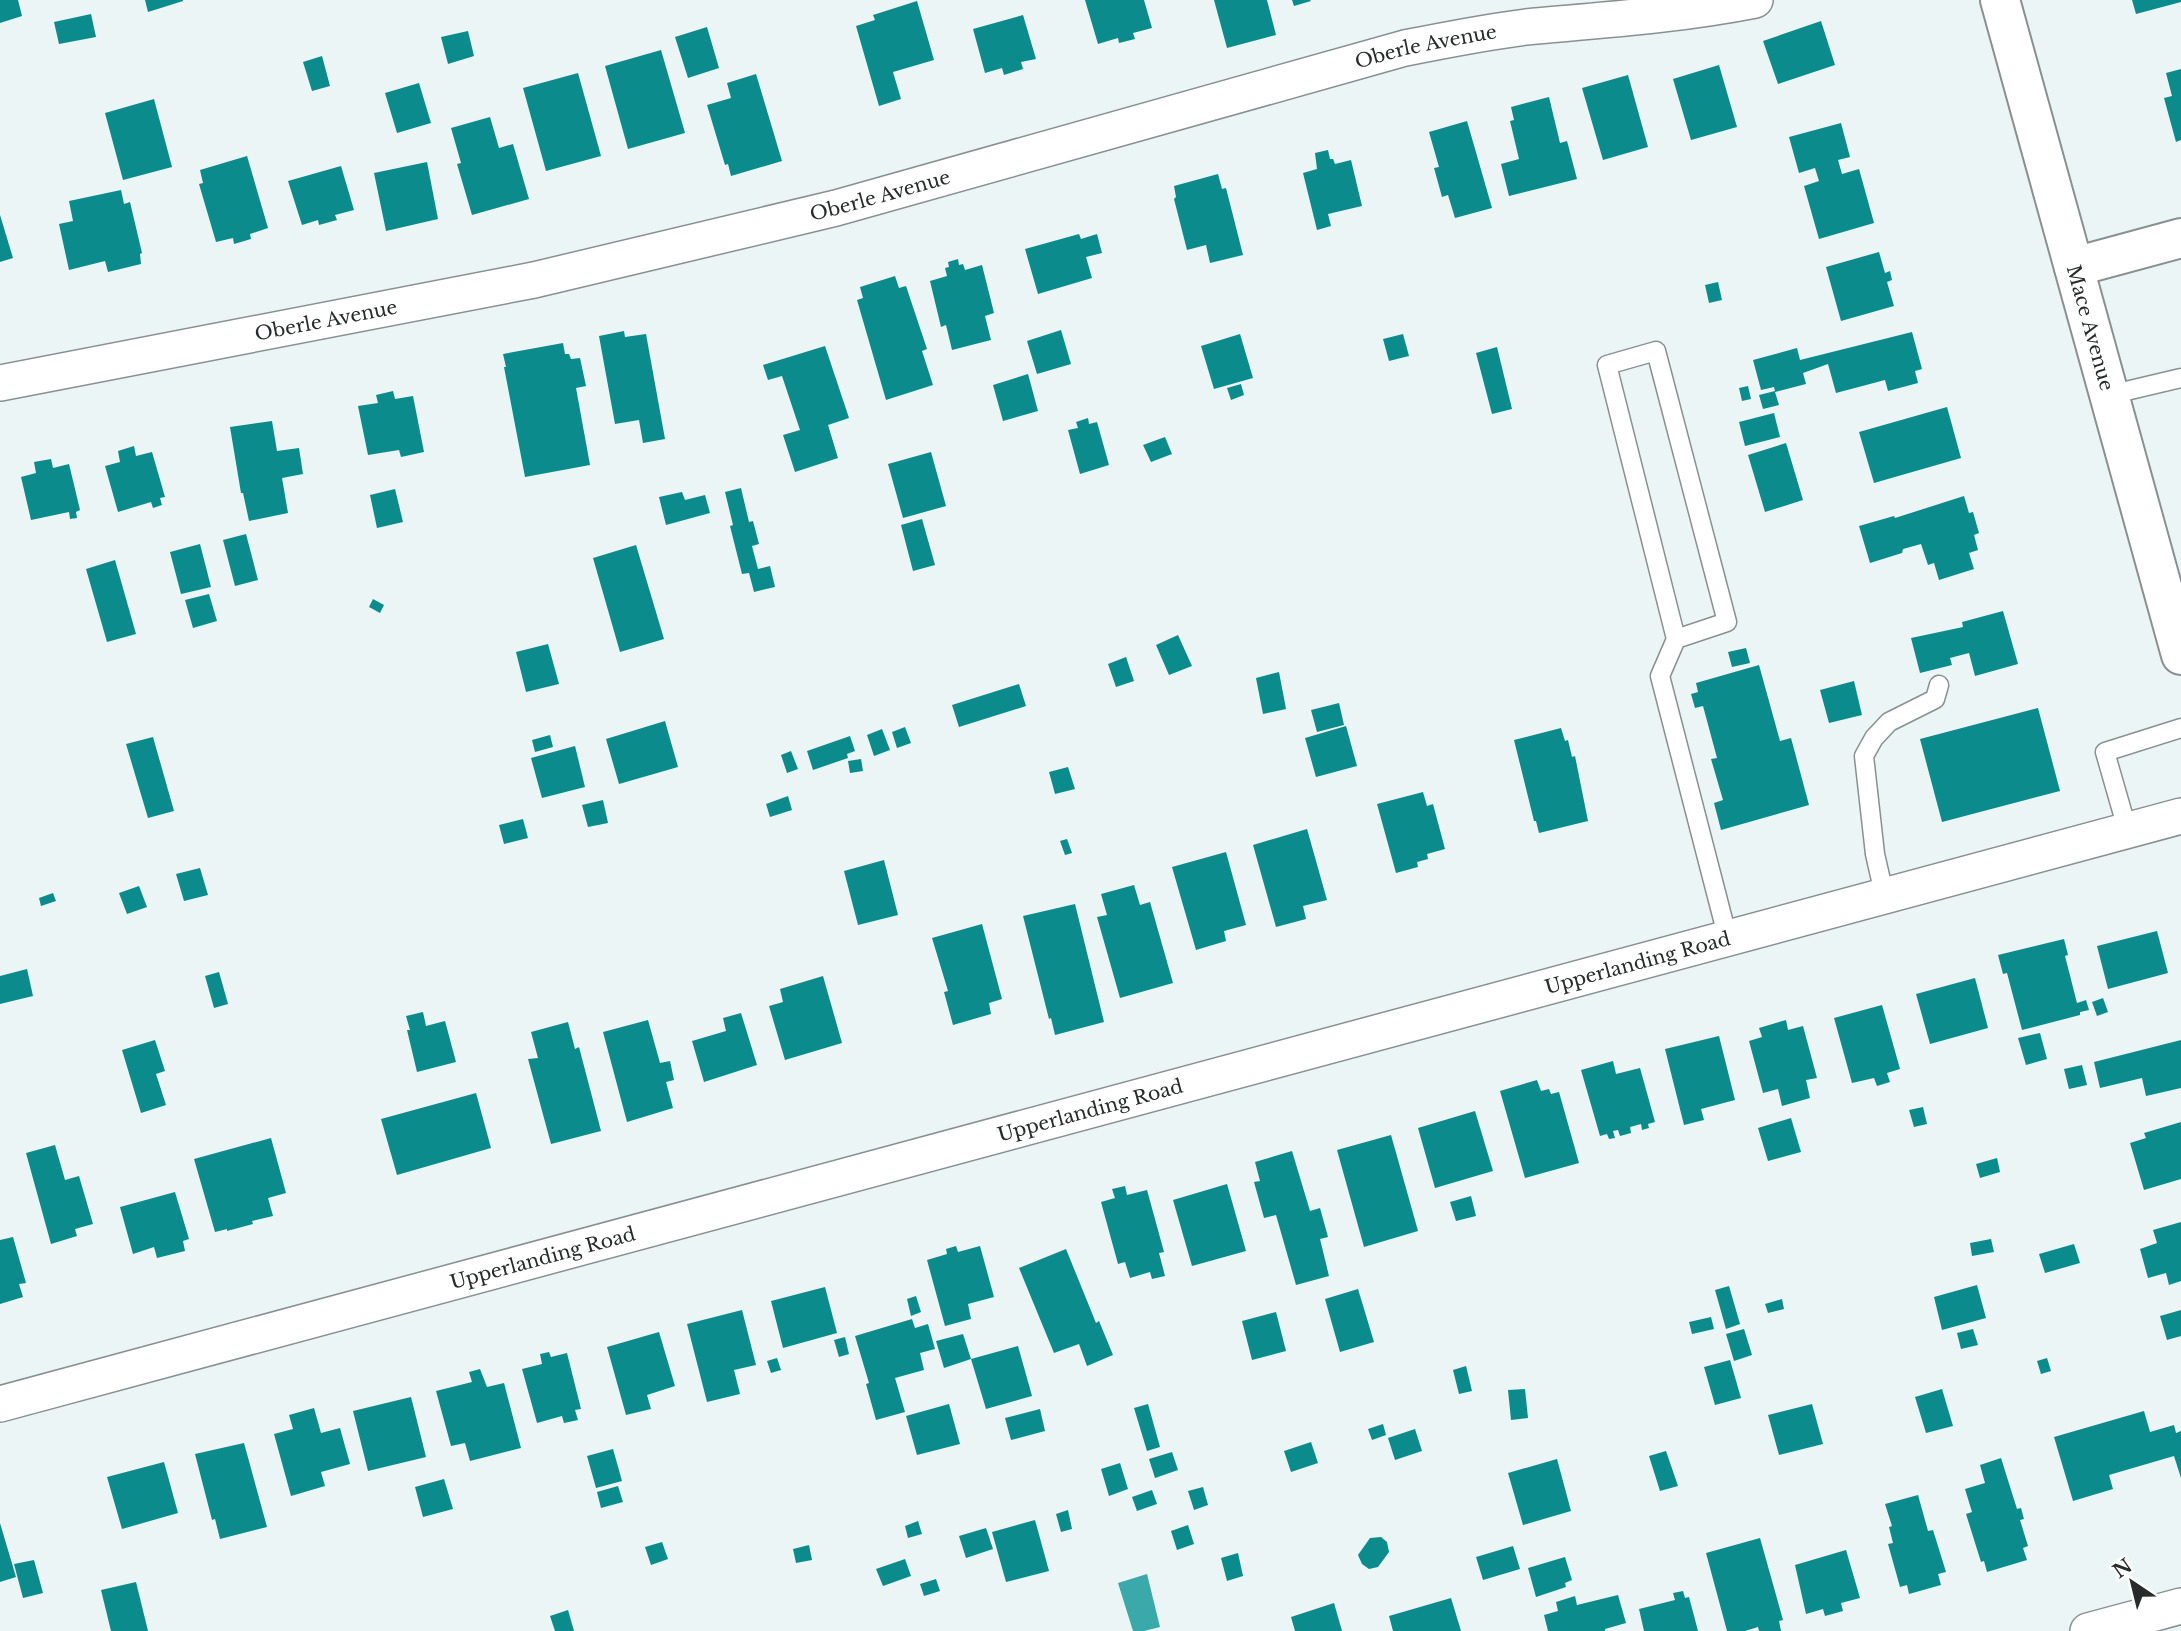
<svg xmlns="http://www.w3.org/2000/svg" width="2181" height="1631" font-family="'Libre Baskerville',serif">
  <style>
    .water { fill: #3ba8a9 }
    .building { fill: #0b8b8c }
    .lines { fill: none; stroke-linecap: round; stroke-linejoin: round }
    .lane-casing { stroke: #899190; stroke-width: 21 }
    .street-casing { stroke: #899190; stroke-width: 38 }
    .secondary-casing { stroke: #899190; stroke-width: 42 }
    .lane { stroke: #fff; stroke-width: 18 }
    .street { stroke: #fff; stroke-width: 35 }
    .secondary { stroke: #fff; stroke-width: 38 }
    .labels { text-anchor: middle; stroke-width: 5; stroke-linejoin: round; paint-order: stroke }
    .street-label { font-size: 19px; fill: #282b2b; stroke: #fff }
  </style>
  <rect width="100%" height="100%" fill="#ecf5f5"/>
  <path class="water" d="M1147 1574 1160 1627 1144 1631H1133L1118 1583Z"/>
  <g class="building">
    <path d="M0 0H18L22 16 0 23Z"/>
    <path d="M145 0H183V1L148 12Z"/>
    <path d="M1085 0H1144L1152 28 1133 33 1135 39 1119 43 1118 38 1098 44Z"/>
    <path d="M1214 0H1267L1276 35 1227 48Z"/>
    <path d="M1292 0H1310L1311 1 1294 6Z"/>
    <path d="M2132 0H2181V2L2136 14Z"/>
    <path d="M917 1 934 60 893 72 901 99 879 106 856 26 875 20 873 15Z"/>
    <path d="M91 14 96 37 59 44 54 22Z"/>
    <path d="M1023 15 1036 59 1021 62 1023 69 1004 75 1002 68 985 73 973 29Z"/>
    <path d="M1821 21 1835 65 1778 84 1763 41Z"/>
    <path d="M707 27 719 68 688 78 675 37Z"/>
    <path d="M468 31 474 56 448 64 441 37Z"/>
    <path d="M661 50 685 133 628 149 605 66Z"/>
    <path d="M322 56 330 86 312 91 303 62Z"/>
    <path d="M1719 65 1737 127 1691 140 1673 79Z"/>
    <path d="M2181 69V140L2176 142 2164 98 2172 96 2166 73Z"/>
    <path d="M578 73 601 156 546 171 523 88Z"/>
    <path d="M756 74 782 161 731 176 728 164 725 165 707 105 731 98 727 83Z"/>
    <path d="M1628 75 1648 147 1603 160 1582 88Z"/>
    <path d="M419 83 431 123 397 133 385 93Z"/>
    <path d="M1549 97 1560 143 1567 141 1577 179 1509 196 1501 164 1519 159 1510 121 1514 120 1511 107Z"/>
    <path d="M154 99 172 167 123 180 105 113Z"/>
    <path d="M490 117 499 148 513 144 529 199 472 215 457 164 461 163 451 128Z"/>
    <path d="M1467 121 1492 208 1455 218 1448 195 1442 197 1434 168 1439 167 1429 132Z"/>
    <path d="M1841 123 1850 157 1838 160 1842 174 1859 169 1874 223 1819 239 1804 186 1819 181 1815 168 1799 173 1789 137Z"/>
    <path d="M1328 150 1330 159H1333L1335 164 1351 160 1362 206 1328 214 1331 226 1317 230 1303 173 1317 169 1315 153Z"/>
    <path d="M247 156 268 228 250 234 251 239 234 244 233 238 216 242 199 184 203 183 200 170Z"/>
    <path d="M427 162 438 219 386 231 374 173Z"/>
    <path d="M341 166 354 210 335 215 337 220 319 225 318 220 302 225 288 181Z"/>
    <path d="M1218 174 1222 189 1226 188 1243 255 1210 263 1206 245 1187 250 1174 199 1176 197 1174 186Z"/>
    <path d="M121 190 124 204 130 202 142 253 140 254 141 264 108 272 105 261 69 270 59 224 73 221 69 201Z"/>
    <path d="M0 215 13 258 0 262Z"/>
    <path d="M1079 234 1081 239 1097 234 1102 253 1086 257 1092 278 1038 294 1025 249Z"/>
    <path d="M1879 252 1885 273 1890 271 1892 280 1887 282 1894 306 1841 321 1826 267Z"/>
    <path d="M958 259 959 265 963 264 965 270 982 265 994 313 985 316 991 340 952 350 946 325 941 327 930 281 947 276 945 268 949 267 948 262Z"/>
    <path d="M895 276 899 288 906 286 927 349 922 351 933 385 886 400 857 300 863 298 860 287Z"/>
    <path d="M1718 282 1722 300 1709 303 1705 285Z"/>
    <path d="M1061 330 1071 364 1037 374 1027 341Z"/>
    <path d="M624 331 625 337 646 334 665 439 643 443 639 420 615 424 599 336Z"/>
    <path d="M1912 332 1922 369 1915 371 1918 383 1888 391 1885 380 1836 393 1828 364 1803 373 1806 384 1775 392 1779 405 1763 409 1759 395 1775 391 1774 387 1761 390 1753 360 1797 348 1800 360Z"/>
    <path d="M1240 334 1253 378 1214 389 1201 346Z"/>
    <path d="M1403 334 1409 356 1389 361 1383 339Z"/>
    <path d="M563 343 565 354H569L571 359 580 358 586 386 576 388 590 465 525 477 504 367H506L503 354Z"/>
    <path d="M825 346 849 418 828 425 838 458 795 472 783 435 800 430 782 376 768 380 763 365Z"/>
    <path d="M1497 347 1512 409 1492 414 1476 353Z"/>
    <path d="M1028 374 1038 411 1003 421 993 385Z"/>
    <path d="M1241 384 1244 395 1231 400 1227 388Z"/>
    <path d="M1748 386 1751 399 1742 401 1739 388Z"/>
    <path d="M393 391 395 399 413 396 424 452 401 457 399 450 368 455 358 406 378 403 376 395Z"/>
    <path d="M1947 407 1961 458 1874 483 1859 432Z"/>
    <path d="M1774 413 1780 437 1745 446 1739 422Z"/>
    <path d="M1088 418 1089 424 1097 422 1109 465 1080 474 1068 430 1078 428 1076 422Z"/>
    <path d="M272 421 277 451 299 448 303 474 282 478 288 513 249 521 243 493H241L230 427Z"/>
    <path d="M1165 437 1172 454 1151 462 1143 445Z"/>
    <path d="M1786 443 1803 500 1765 512 1748 455Z"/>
    <path d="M134 446 136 456 152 452 165 497 160 498 162 505 153 508 151 502 118 512 105 466 120 462 118 451Z"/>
    <path d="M931 452 946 506 903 518 888 464Z"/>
    <path d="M51 459 53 468 69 464 80 510 76 512 77 518 70 519 69 512 31 520 21 477 36 473 34 462Z"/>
    <path d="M741 488 749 522 753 521 759 544 752 546 758 569 770 566 775 587 754 592 749 573 742 574 730 526 733 525 725 492Z"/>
    <path d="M395 489 403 522 377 528 370 495Z"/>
    <path d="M682 492 685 500 705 495 710 513 666 525 659 497Z"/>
    <path d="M1964 496 1969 513 1973 512 1979 533 1974 535 1978 550 1969 553 1974 569 1939 580 1934 563 1928 565 1921 544 1903 549 1902 553 1870 563 1859 526 1894 516 1895 518Z"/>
    <path d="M922 519 935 565 913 571 901 525Z"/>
    <path d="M246 534 258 580 235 586 223 540Z"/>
    <path d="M200 544 211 587 181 594 170 552Z"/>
    <path d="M636 545 664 639 620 652 593 558Z"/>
    <path d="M115 560 136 634 107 642 86 569Z"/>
    <path d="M209 594 217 621 193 628 185 600Z"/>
    <path d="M373 599 384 605 380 613 369 607Z"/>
    <path d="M2003 611 2018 664 1975 676 1969 653 1950 658 1952 665 1920 673 1911 638 1963 627 1962 622Z"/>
    <path d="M1178 635 1192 666 1169 675 1156 645Z"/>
    <path d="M548 644 559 684 526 692 516 652Z"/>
    <path d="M1746 648 1750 663 1732 667 1728 652Z"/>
    <path d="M1126 657 1134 681 1116 687 1108 664Z"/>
    <path d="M1759 665 1780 741 1791 738 1809 805 1721 830 1714 803 1723 800 1711 759 1717 758 1703 706 1695 708 1691 694 1698 692 1696 683Z"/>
    <path d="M1279 672 1286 709 1263 714 1256 678Z"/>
    <path d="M1854 681 1862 715 1829 723 1820 690Z"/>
    <path d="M1019 684 1026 706 959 727 952 705Z"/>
    <path d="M1339 703 1344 725 1317 732 1311 710Z"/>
    <path d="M2038 708 2060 791 1942 822 1920 739Z"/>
    <path d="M665 721 678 767 619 784 606 739Z"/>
    <path d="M1346 726 1357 766 1316 777 1305 738Z"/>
    <path d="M905 727 911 743 897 748 892 732Z"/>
    <path d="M1561 728 1565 741 1568 740 1572 757 1575 756 1588 821 1539 833 1536 821H1534L1514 740Z"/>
    <path d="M882 729 890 750 874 756 867 735Z"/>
    <path d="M550 735 553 747 535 752 532 740Z"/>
    <path d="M850 736 855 751 847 754 848 758 813 770 807 751Z"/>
    <path d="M153 737 174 811 148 818 126 744Z"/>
    <path d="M575 746 585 787 542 798 531 758Z"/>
    <path d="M791 751 798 769 787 773 781 755Z"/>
    <path d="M861 759 863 771 850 773 848 761Z"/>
    <path d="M1068 767 1075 789 1055 794 1049 772Z"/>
    <path d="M1423 792 1427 806 1433 804 1445 849 1427 854 1428 859 1417 862 1418 867 1396 873 1377 804Z"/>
    <path d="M788 796 792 810 770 817 766 804Z"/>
    <path d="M603 800 608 823 588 827 582 805Z"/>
    <path d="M523 819 528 838 504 844 499 825Z"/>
    <path d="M1307 829 1327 900 1303 906 1306 919 1276 927 1253 845Z"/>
    <path d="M1067 839 1072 853 1065 855 1060 841Z"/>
    <path d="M1226 852 1246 925 1224 931 1226 941 1196 950 1172 867Z"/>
    <path d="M884 860 898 915 858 925 844 871Z"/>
    <path d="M200 868 208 895 184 901 176 874Z"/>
    <path d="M1134 885 1140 905 1150 902 1173 983 1120 998 1097 917 1107 915 1101 894Z"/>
    <path d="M139 886 147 907 127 914 119 893Z"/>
    <path d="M53 893 56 901 41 906 39 898Z"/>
    <path d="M1075 904 1104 1022 1055 1035 1051 1018 1049 1019 1023 916Z"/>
    <path d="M982 924 1002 999 989 1003 991 1014 953 1025 944 992 948 991 932 938Z"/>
    <path d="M2157 931 2168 973 2108 989 2097 946Z"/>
    <path d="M2064 939 2068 955 2065 956 2077 1003 2086 1000 2089 1010 2080 1012V1015L2022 1030 2007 973 2003 974 1998 955Z"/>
    <path d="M27 969 33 996 0 1004V976Z"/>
    <path d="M219 972 228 1004 214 1008 205 976Z"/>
    <path d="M823 976 842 1043 785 1060 769 1006 783 1002 780 989Z"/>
    <path d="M1975 978 1988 1028 1930 1044 1916 994Z"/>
    <path d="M2103 998 2108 1012 2097 1016 2092 1002Z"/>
    <path d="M1882 1005 1900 1069 1887 1073 1890 1082 1877 1086 1874 1078 1852 1083 1834 1018Z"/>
    <path d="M423 1012 426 1026 445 1021 456 1062 417 1072 407 1030H410L406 1016Z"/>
    <path d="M741 1013 757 1065 704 1082 692 1041 726 1031 723 1018Z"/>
    <path d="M648 1020 660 1063 670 1061 674 1080 666 1082 673 1108 627 1122 603 1032Z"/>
    <path d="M1786 1020 1788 1030 1803 1026 1817 1078 1806 1080 1810 1098 1782 1106 1778 1089 1763 1093 1749 1041 1762 1037 1759 1028Z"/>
    <path d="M568 1022 575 1049 579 1047 601 1131 551 1144 528 1059 538 1058 531 1032Z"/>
    <path d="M2040 1033 2047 1059 2026 1065 2018 1038Z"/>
    <path d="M1719 1036 1735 1100 1701 1109 1704 1120 1684 1125 1665 1049Z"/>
    <path d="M155 1040 165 1071 156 1074 166 1105 141 1113 122 1050Z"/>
    <path d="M2181 1040V1088L2146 1096 2142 1078 2100 1088 2094 1062Z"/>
    <path d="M1613 1061 1616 1074 1640 1068 1655 1122 1648 1124 1649 1128 1642 1130 1641 1124 1630 1127 1631 1133 1620 1136 1618 1130 1613 1131 1615 1138 1609 1139 1607 1134 1600 1136 1581 1070Z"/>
    <path d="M2082 1065 2087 1085 2069 1089 2064 1069Z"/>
    <path d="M1537 1080 1541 1091 1549 1089 1551 1094 1559 1092 1579 1163 1525 1178 1500 1091Z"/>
    <path d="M476 1093 491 1148 397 1175 381 1119Z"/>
    <path d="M1923 1107 1927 1124 1914 1127 1909 1110Z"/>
    <path d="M1475 1111 1493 1171 1435 1188 1418 1128Z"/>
    <path d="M1791 1118 1801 1152 1768 1161 1758 1128Z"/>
    <path d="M2181 1122V1179L2144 1190 2130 1143 2146 1138 2144 1133Z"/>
    <path d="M1391 1135 1418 1231 1364 1247 1337 1150Z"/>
    <path d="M271 1138 286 1193 268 1198 273 1216 252 1221 253 1224 227 1231V1229L215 1232 194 1159Z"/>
    <path d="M55 1145 65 1180 79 1176 93 1224 75 1229 77 1236 51 1244 26 1153Z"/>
    <path d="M1292 1151 1310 1211 1320 1208 1328 1237 1320 1239 1329 1276 1296 1285 1276 1215 1264 1218 1254 1182 1260 1181 1255 1162Z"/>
    <path d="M1997 1158 2000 1172 1980 1178 1976 1164Z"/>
    <path d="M1227 1184 1246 1251 1192 1266 1173 1200Z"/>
    <path d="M1125 1186 1127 1195 1147 1190 1164 1252 1159 1253 1165 1276 1152 1279 1150 1272 1130 1278 1125 1262 1118 1264 1101 1202 1115 1198 1112 1189Z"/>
    <path d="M175 1192 189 1239 183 1241 185 1251 157 1258 154 1247 133 1254 120 1207Z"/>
    <path d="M1471 1196 1476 1216 1456 1221 1450 1202Z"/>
    <path d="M2181 1222V1281L2169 1285 2166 1273 2148 1278 2140 1249 2157 1243 2153 1230Z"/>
    <path d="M13 1237 26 1283 19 1284 23 1297 0 1304V1240Z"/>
    <path d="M1991 1239 1994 1252 1972 1256 1970 1243Z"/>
    <path d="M2074 1244 2080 1263 2045 1273 2039 1254Z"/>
    <path d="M956 1246 958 1252 980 1246 994 1297 968 1304 971 1319 945 1326 927 1260 947 1254 946 1249Z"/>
    <path d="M1066 1249 1096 1323 1099 1321 1113 1355 1087 1366 1079 1344 1054 1353 1019 1268Z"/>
    <path d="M1977 1285 1986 1318 1942 1330 1934 1297Z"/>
    <path d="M1729 1286 1740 1324 1726 1329 1715 1290Z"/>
    <path d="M825 1287 837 1333 783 1348 771 1301Z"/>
    <path d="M1358 1289 1374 1342 1340 1352 1325 1299Z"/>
    <path d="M916 1296 921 1312 911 1316 907 1299Z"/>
    <path d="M1782 1299 1784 1309 1768 1313 1765 1304Z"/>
    <path d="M742 1310 756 1365 734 1370 740 1394 707 1402 687 1324Z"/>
    <path d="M2181 1310V1336L2167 1340 2160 1316Z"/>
    <path d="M1276 1312 1286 1351 1252 1360 1242 1321Z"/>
    <path d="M1711 1317 1714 1329 1692 1334 1689 1322Z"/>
    <path d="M912 1319 915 1328 928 1324 935 1349 920 1353 924 1370 895 1378 905 1412 876 1420 866 1384 869 1383 855 1336Z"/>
    <path d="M1744 1329 1752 1355 1734 1361 1726 1334Z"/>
    <path d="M1973 1329 1978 1345 1961 1349 1957 1333Z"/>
    <path d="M659 1332 675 1386 647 1395 651 1409 626 1415 607 1347Z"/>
    <path d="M963 1334 971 1359 944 1368 936 1341Z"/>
    <path d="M845 1337 849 1354 839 1357 834 1340Z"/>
    <path d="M1018 1346 1032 1396 986 1409 971 1359Z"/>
    <path d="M549 1352 551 1357 567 1353 581 1409 575 1410 578 1420 564 1423 562 1416 537 1423 522 1369 542 1364 540 1354Z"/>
    <path d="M777 1358 781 1370 771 1373 767 1361Z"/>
    <path d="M2047 1358 2051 1371 2041 1374 2037 1361Z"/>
    <path d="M1730 1360 1741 1398 1715 1405 1704 1367Z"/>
    <path d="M1466 1366 1472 1391 1459 1394 1453 1370Z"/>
    <path d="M480 1369 487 1387 504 1383 521 1448 470 1461 465 1443 451 1446 436 1391 472 1382 469 1372Z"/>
    <path d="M1525 1389 1528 1418 1511 1420 1508 1390Z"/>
    <path d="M1942 1389 1953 1426 1926 1433 1915 1397Z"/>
    <path d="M411 1397 426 1457 368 1471 353 1411Z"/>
    <path d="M949 1404 960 1444 917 1455 906 1416Z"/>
    <path d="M1148 1404 1160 1447 1147 1451 1134 1408Z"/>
    <path d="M1812 1404 1823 1444 1779 1455 1768 1415Z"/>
    <path d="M314 1408 321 1433 340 1428 350 1464 321 1472 325 1486 291 1496 274 1434 293 1429 289 1415Z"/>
    <path d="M1040 1409 1045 1431 1011 1440 1005 1418Z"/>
    <path d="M2144 1411 2150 1432 2174 1425 2176 1433 2181 1431V1478L2174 1456 2109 1475 2113 1489 2073 1501 2054 1437Z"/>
    <path d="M1383 1424 1386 1435 1372 1440 1368 1429Z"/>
    <path d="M1415 1429 1422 1451 1395 1460 1388 1438Z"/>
    <path d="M1311 1442 1318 1463 1291 1472 1284 1451Z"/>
    <path d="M244 1443 267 1527 220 1539 215 1519 212 1520 195 1454Z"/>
    <path d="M613 1449 622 1481 596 1488 587 1456Z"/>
    <path d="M1666 1451 1678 1486 1660 1491 1649 1456Z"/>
    <path d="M1172 1452 1178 1470 1155 1478 1149 1459Z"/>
    <path d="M2001 1458 2017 1509 2021 1508 2024 1519 2020 1520 2028 1546 2023 1548 2027 1560 1987 1572 1984 1561 1981 1562 1966 1514 1972 1512 1965 1489 1985 1483 1980 1465Z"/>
    <path d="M1557 1459 1571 1511 1523 1525 1508 1473Z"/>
    <path d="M164 1462 178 1513 122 1529 107 1477Z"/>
    <path d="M1120 1463 1128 1489 1109 1496 1101 1469Z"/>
    <path d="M444 1479 453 1509 423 1517 415 1487Z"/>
    <path d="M618 1486 623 1502 601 1508 597 1492Z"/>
    <path d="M1203 1487 1208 1505 1194 1510 1188 1491Z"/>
    <path d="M1152 1490 1157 1504 1137 1511 1132 1497Z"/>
    <path d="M1918 1495 1928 1531 1933 1530 1946 1572 1938 1574 1941 1585 1909 1594 1907 1585 1900 1587 1888 1544 1893 1543 1889 1527 1892 1526 1885 1504Z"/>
    <path d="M1068 1510 1072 1529 1061 1532 1056 1514Z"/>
    <path d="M1035 1520 1049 1571 1006 1582 992 1532Z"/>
    <path d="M918 1521 922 1534 908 1538 905 1526Z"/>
    <path d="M0 1523 16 1577 0 1582Z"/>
    <path d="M1188 1525 1194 1544 1177 1550 1171 1531Z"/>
    <path d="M986 1528 993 1549 966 1558 959 1536Z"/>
    <path d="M1381 1537 1387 1542 1389 1552 1378 1567 1369 1569 1362 1564 1358 1555 1370 1538Z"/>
    <path d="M1760 1538 1783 1620 1779 1621 1781 1631H1759L1758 1627 1745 1631H1727L1706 1553Z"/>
    <path d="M662 1542 668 1559 651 1565 645 1547Z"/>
    <path d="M809 1545 812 1560 796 1563 793 1549Z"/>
    <path d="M1513 1546 1520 1569 1483 1580 1476 1557Z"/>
    <path d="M1846 1550 1860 1598 1841 1603 1843 1611 1825 1616 1823 1609 1806 1614 1795 1565Z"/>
    <path d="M1238 1553 1243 1576 1227 1581 1221 1558Z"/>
    <path d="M1565 1557 1572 1580 1565 1583 1566 1587 1536 1597 1528 1568Z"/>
    <path d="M905 1559 911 1576 883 1586 876 1569Z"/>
    <path d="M34 1560 43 1593 23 1598 14 1564Z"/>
    <path d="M936 1579 940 1591 924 1596 920 1584Z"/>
    <path d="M136 1582 148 1631H111L101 1590Z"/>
    <path d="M1683 1591 1685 1598 1689 1597 1698 1631H1644L1639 1609 1675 1600 1673 1593Z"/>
    <path d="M1618 1595 1626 1623 1605 1629V1631H1548L1544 1615 1558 1611 1556 1602 1575 1596 1577 1605Z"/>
    <path d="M1451 1598 1461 1631H1393L1389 1616Z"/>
    <path d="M1334 1603 1342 1631H1295L1291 1617Z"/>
    <path d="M568 1610 574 1631H555L550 1616Z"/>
  </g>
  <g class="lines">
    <defs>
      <g id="lane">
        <path d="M2109 395 2181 378"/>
        <path d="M1676 639 1727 622 1656 351 1607 365 1676 639 1660 676 1728 939"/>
        <path d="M2128 832 2105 752 2181 728"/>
        <path d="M1885 898 1875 854 1864 756 1874 738 1889 722 1935 699 1939 685"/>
      </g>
      <g id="street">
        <path id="s1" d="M0 383 534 280 836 208 1405 48C1445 40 1485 32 1526 27 1602 20 1679 15 1755 0"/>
        <path id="s2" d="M0 1404 2181 816"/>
        <path d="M2088 1631 2181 1606"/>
      </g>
      <g id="secondary">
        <path id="s3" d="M2000 0 2181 655"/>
        <path d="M2074 267 2181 238"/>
      </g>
    </defs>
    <use href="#lane" class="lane-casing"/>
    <use href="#street" class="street-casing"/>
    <use href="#secondary" class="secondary-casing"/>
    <use href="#lane" class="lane"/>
    <use href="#street" class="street"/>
    <use href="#secondary" class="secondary"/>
  </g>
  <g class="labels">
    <g class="street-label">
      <text dy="7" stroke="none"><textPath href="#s1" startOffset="1466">Oberle Avenue</textPath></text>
      <text dy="7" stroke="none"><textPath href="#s1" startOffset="900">Oberle Avenue</textPath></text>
      <text dy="7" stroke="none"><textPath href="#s1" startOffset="332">Oberle Avenue</textPath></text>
      <text dy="7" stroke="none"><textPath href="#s3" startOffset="340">Mace Avenue</textPath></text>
      <text dy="7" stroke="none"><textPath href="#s2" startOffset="1696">Upperlanding Road</textPath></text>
      <text dy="7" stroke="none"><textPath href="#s2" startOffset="1129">Upperlanding Road</textPath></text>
      <text dy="7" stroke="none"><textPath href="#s2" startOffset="562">Upperlanding Road</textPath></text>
    </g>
  </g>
  <g transform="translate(2132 1582) rotate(325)" stroke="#ffffff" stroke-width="5" paint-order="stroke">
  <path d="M0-5L12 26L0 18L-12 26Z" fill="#282b2b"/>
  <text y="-10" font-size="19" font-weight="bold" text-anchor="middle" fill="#282b2b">N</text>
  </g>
</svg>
